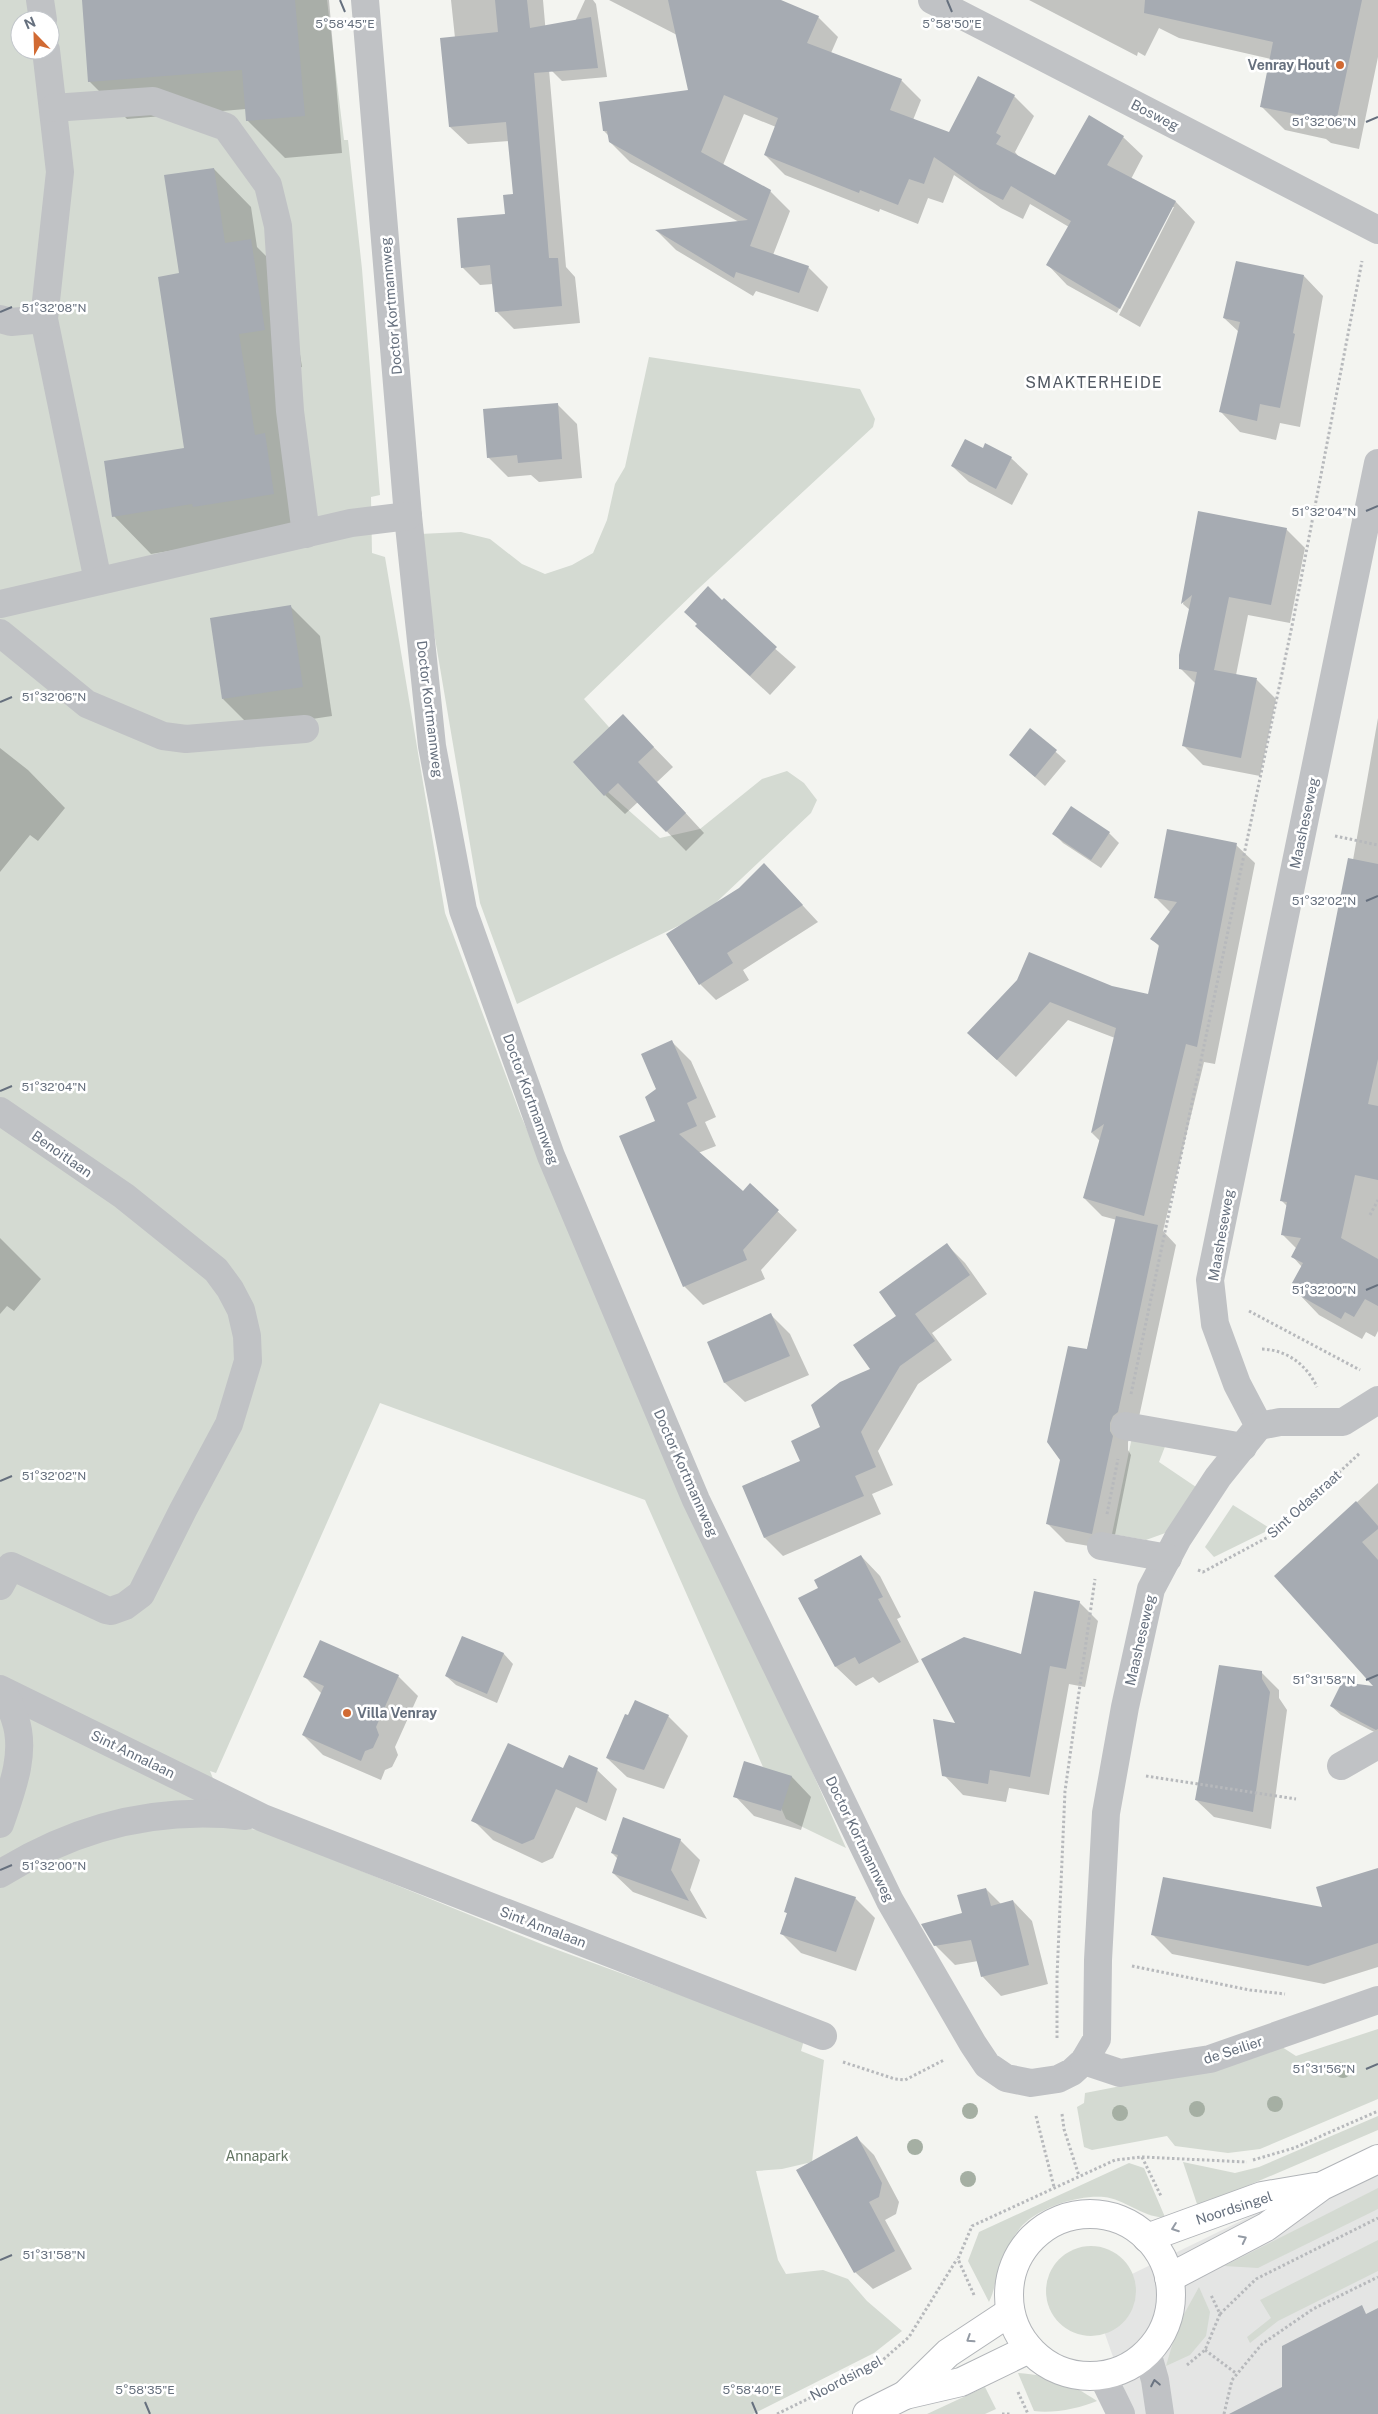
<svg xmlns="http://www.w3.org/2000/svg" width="1378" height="2414" font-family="'Public Sans',sans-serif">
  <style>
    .built { fill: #e4e5e4 }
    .green { fill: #d4dad2; fill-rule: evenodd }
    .shadow { fill: #0003 }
    .building { fill: #a6abb2 }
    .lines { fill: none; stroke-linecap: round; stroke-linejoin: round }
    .major-casing { stroke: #b1b4b8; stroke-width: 30 }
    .path { stroke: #b7b9bc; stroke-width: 3; stroke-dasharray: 2.5 2.5; stroke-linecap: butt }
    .minor { stroke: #c0c2c5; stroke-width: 28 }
    .major { stroke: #fff; stroke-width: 28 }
    .tree { fill: #a5afa3 }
    .oneway { stroke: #949ba5 }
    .oneway2 { stroke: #6a7482 }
    .ticks { fill: none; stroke: #66707e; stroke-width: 2 }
    .poi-dot { fill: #d16a33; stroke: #fff; stroke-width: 2 }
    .labels { text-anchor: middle; stroke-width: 5; stroke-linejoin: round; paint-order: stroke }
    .poi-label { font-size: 14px; font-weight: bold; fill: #66707e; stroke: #fff; text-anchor: end }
    .street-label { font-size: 14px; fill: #66707e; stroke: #fff }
    .park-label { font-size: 14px; fill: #657664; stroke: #fff }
    .quarter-label { font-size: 16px; letter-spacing: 1px; fill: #535a64; stroke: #fff }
    .ticks-label { font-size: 12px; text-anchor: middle; fill: #66707e; stroke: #fff; stroke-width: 5; stroke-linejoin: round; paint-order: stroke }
  </style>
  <rect width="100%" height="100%" fill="#f3f4f0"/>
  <path class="built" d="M1378 2154V2414H1133L1091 2294Z"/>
  <g class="green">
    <path d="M0 0H327L344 140H348L362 269 380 495 371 497 372 553 385 557 445 913 521 1116 846 1848 786 1819 645 1500 380 1403 216 1773 210 1771 232 1826 263 1831 544 1945 804 2040 801 2051 824 2060 812 2162 782 2169 756 2171 778 2260 786 2274 823 2270 848 2279 867 2301 902 2331 874 2353 753 2414H0ZM20 20H50V50H20Z"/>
    <path d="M649 357 860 389 875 419 873 427 698 589 584 699 616 735 584 765 609 793 660 838 700 829 762 779 787 771 804 783 817 800 811 813 705 913 517 1004 480 903 420 550V534L461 532 490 539 522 564 545 574 572 565 593 553 607 520 615 484 625 467Z"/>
    <path d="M1132 1437 1166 1444 1159 1462 1196 1487 1168 1532 1146 1540 1112 1534Z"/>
    <path d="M1233 1505 1271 1529 1214 1557 1205 1547Z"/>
    <path d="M1378 2029V2099L1260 2149 1228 2153 1175 2146 1167 2136 1092 2150 1084 2147 1077 2107 1084 2103 1085 2093 1152 2080 1282 2047 1296 2056Z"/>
    <path d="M1378 2116V2130L1198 2207 1183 2162 1235 2173 1259 2167Z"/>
    <path d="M1129 2163 1144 2168 1165 2217C1145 2219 1125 2199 1104 2197 1079 2195 1044 2206 1025 2223 1018 2228 1006 2250 1002 2258 996 2272 996 2288 989 2302L968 2261 979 2232Z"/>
    <path d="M1378 2188V2209L1258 2268 1224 2266Z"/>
    <path d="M1378 2240V2271L1278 2321 1250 2343 1247 2337 1271 2318 1260 2300Z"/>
    <circle cx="1091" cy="2291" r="45"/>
    <path d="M1199 2287 1210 2312 1206 2336 1190 2355 1166 2366 1178 2325Z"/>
    <path d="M1018 2373C1053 2376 1068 2382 1097 2401 1081 2408 1052 2414 1034 2411Z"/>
    <path d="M985 2387 996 2409 985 2414H927Z"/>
  </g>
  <g class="shadow">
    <path d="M102 0H329L342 153 285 158 247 120 246 109 127 119 89 81Z"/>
    <path d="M451 0H543L566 267 575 277 580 323 514 329 496 311 493 284 480 285 462 267 507 215 514 195 509 141 468 144 450 127 455 38Z"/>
    <path d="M585 0H593L596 4 607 77 562 81 552 71Z"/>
    <path d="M609 0H779L818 17 838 37 831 53 901 80 921 100 913 120 950 134 1014 96 1034 116 1015 152 1019 157 1055 177 1123 137 1143 156 1131 179 1176 202 1195 222 1140 327 1119 315 1174 207H1172L1117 313 1067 285 1048 265 1069 227 1030 204 1023 219 1001 208 954 175 943 203 928 198 918 224 880 209 879 212 785 175 765 155 776 127 744 114 723 165 770 191 790 211 773 255 808 267 828 287 818 312 756 291 753 296 676 250 657 231 739 222 630 162 610 142 609 136 604 131 690 91 677 35Z"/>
    <path d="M1029 0H1378V57L1359 149 1331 143 1326 139 1285 130 1261 106 1271 59 1179 38 1159 28 1145 56 1138 52 1137 56Z"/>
    <path d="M214 169 251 207 257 247 288 278 302 367 276 371 311 532 229 541 151 554 114 516 185 449 180 274Z"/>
    <path d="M1304 276 1323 296 1300 427 1280 423 1276 440 1240 432 1221 412 1239 332 1224 318Z"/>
    <path d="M557 404 577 424 582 478 539 482 531 475 508 477 488 457Z"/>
    <path d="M984 450 1011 458 1028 474 1012 505 969 482 952 466Z"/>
    <path d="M1199 513 1286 529 1305 548 1290 623 1248 615 1236 675 1257 680 1276 699 1260 776 1203 765 1184 746 1196 684 1180 668 1190 610 1183 604Z"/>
    <path d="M722 602 796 667 770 695 717 646Z"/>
    <path d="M291 607 320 636 332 716 252 728 223 699Z"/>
    <path d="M1378 718V1331L1375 1337 1366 1332 1362 1339 1319 1315 1299 1294 1302 1290 1294 1282 1302 1267 1293 1257 1297 1249 1282 1234 1288 1207 1281 1200 1353 860Z"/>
    <path d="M1031 730 1066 761 1045 786 1010 755Z"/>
    <path d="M643 736 673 767 657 782 704 833 686 851 638 802 625 814 605 795Z"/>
    <path d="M0 748 28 770 65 808 38 841 30 835 0 872Z"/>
    <path d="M1071 808 1109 833 1119 843 1101 868 1063 843 1053 833Z"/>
    <path d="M1236 845 1255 863 1215 1064 1204 1062 1163 1231 1176 1245 1136 1431 1131 1435 1128 1442V1450L1131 1455 1112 1550 1066 1542 1047 1523 1117 1220 1102 1216 1084 1198 1100 1141 1092 1133 1115 1038 1068 1020 1016 1077 987 1051 1018 981 1111 987 1149 996 1160 947 1151 938 1171 913 1155 897Z"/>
    <path d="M780 881 818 922 743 970 749 980 716 1000 700 984Z"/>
    <path d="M672 1042 691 1061 716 1117 705 1122 716 1146 698 1153 743 1193 750 1185 797 1230 761 1270 765 1279 703 1305 684 1286 657 1122 658 1090Z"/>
    <path d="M0 1238 41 1279 14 1311 7 1306 0 1314Z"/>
    <path d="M947 1245 965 1263 987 1294 932 1333 952 1360 918 1384 878 1451 893 1485 872 1494 881 1514 783 1556 765 1538 744 1487 801 1461 822 1428 872 1370 898 1316Z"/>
    <path d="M771 1315 790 1334 809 1375 745 1402 725 1383 708 1342Z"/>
    <path d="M1378 1483V1630L1276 1576Z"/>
    <path d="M861 1556 880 1576 901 1617 897 1619 919 1662 879 1683 873 1677 856 1686 836 1667 800 1599 820 1588Z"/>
    <path d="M1079 1602 1098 1621 1085 1687 1069 1684 1049 1795 1009 1788 1006 1802 963 1795 944 1775 958 1724 1022 1655Z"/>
    <path d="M463 1637 504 1654 513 1664 497 1703 456 1685 446 1676Z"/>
    <path d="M1261 1672 1279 1690V1698L1287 1710 1271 1829 1214 1817 1196 1800Z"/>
    <path d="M1378 1673V1734L1341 1715 1331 1706 1376 1688Z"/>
    <path d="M304 1676H398L418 1696 395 1747 398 1755 392 1767 385 1770 381 1780 323 1755 303 1735 322 1694Z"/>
    <path d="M668 1716 688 1736 664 1789 627 1777 607 1758Z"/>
    <path d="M745 1763 792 1777 811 1797 801 1830 754 1816 735 1796Z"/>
    <path d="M564 1770H597L617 1789 606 1821 576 1807 553 1858 542 1863 493 1840 473 1820Z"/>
    <path d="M680 1840 700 1860 690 1890 707 1919 633 1892 613 1873 618 1859 612 1853Z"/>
    <path d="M1378 1869V1967L1324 1984 1172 1954 1153 1935 1324 1909Z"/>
    <path d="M986 1889 1001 1904 1013 1901 1032 1921 1048 1984 1001 1996 982 1976 978 1961 955 1965 935 1945Z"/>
    <path d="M855 1898 875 1918 856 1971 801 1953 781 1933 788 1914 785 1911Z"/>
    <path d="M857 2138 874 2155 899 2202 896 2214 885 2220 912 2269 873 2289 855 2272Z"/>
  </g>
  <g class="building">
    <path d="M82 0H295L305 116 246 121 242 70 88 82Z"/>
    <path d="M495 0H527L530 28 591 17 598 68 534 73 549 258H558L562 306 495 312 490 265 461 268 457 218 505 214 503 195 513 194 506 122 449 127 440 38 498 32Z"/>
    <path d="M668 0H781L819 16 807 43 902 79 890 110 949 132 978 76 1015 95 996 133 1001 136 996 144 1055 175 1089 115 1124 136 1107 165 1176 201 1120 309 1046 265 1071 221 1011 186 1003 200 980 189 934 157 924 184 909 179 898 205 860 190 859 193 764 155 778 118 724 95 701 152 771 190 750 246 809 266 799 293 736 272 734 278 655 230 748 220 609 142 607 131H603L599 102 688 90Z"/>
    <path d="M1145 0H1362L1335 127 1306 120V116L1260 107 1273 42 1144 13Z"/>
    <path d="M214 168 225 243 251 239 265 330 239 334 255 435 265 433 274 494 193 507 192 504 112 517 104 461 184 448 158 277 179 273 164 175Z"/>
    <path d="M1236 261 1304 275 1293 333 1295 334 1280 408 1260 404 1257 421 1219 412 1240 322 1223 318Z"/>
    <path d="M558 403 562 459 518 463 517 455 487 458 483 409Z"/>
    <path d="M965 439 983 448 985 443 1012 457 996 489 951 466Z"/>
    <path d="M1198 511 1287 528 1271 605 1229 597 1214 670 1257 678 1241 758 1182 746 1197 672 1179 669V655L1192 595 1181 604Z"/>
    <path d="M708 586 722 600 724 598 777 647 750 676 695 626 697 624 684 612Z"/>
    <path d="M291 605 303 687 222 699 210 618Z"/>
    <path d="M623 714 654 747 638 762 686 813 666 832 618 783 604 796 573 762Z"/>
    <path d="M1030 728 1057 750 1035 777 1009 755Z"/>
    <path d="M1071 806 1110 832 1091 860 1052 834Z"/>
    <path d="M1167 829 1237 843 1197 1047 1186 1044 1144 1216 1083 1198 1104 1124 1091 1133 1116 1028 1050 1002 997 1060 967 1033 1017 980 1029 952 1112 986 1148 994 1159 945 1150 939 1177 902 1154 898Z"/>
    <path d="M1348 858 1378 864V1059L1368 1104 1378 1106V1180L1355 1175 1341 1238 1378 1259V1306L1365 1299 1354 1317 1345 1312 1341 1319 1297 1294 1301 1288 1292 1283 1303 1263 1291 1257 1301 1238 1281 1235 1287 1202 1280 1201Z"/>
    <path d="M764 863 803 905 727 953 733 963 699 985 666 934 739 888Z"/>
    <path d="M672 1040 697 1098 687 1103 697 1126 679 1134 743 1191 750 1183 779 1210 743 1250 747 1260 683 1287 619 1136 655 1121 645 1097 656 1089 641 1054Z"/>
    <path d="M1116 1216 1158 1225 1118 1412 1113 1416 1110 1423V1431L1113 1436 1092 1534 1046 1524 1060 1460 1047 1442 1068 1346 1087 1349Z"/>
    <path d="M947 1243 970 1275 915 1314 935 1341 900 1366 861 1432 876 1467 855 1476 864 1496 764 1538 742 1486 800 1461 791 1441 820 1427 811 1405 840 1382 870 1369 853 1345 896 1316 879 1292Z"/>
    <path d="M771 1313 790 1356 724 1383 707 1342Z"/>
    <path d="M1356 1501 1378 1526V1529L1362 1542 1378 1560V1729L1376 1730 1330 1706 1342 1682 1373 1686 1274 1576Z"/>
    <path d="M861 1555 883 1597 878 1599 901 1642 859 1664 855 1657 835 1667 798 1598 818 1588 814 1580Z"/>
    <path d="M1034 1591 1080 1601 1066 1669 1050 1666 1030 1777 990 1770 988 1784 942 1776 933 1719 955 1723 921 1659 964 1637 1021 1654Z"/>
    <path d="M462 1636 504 1653 487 1694 445 1676Z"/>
    <path d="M320 1640 399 1675 376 1727 379 1735 373 1748 365 1751 361 1761 302 1735 324 1686 303 1677Z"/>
    <path d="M1219 1665 1262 1671V1679L1270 1692 1253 1812 1195 1800Z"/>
    <path d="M635 1700 669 1715 644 1770 606 1758 625 1714 628 1715Z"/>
    <path d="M508 1743 563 1768 569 1755 598 1768 587 1803 556 1789 534 1839 522 1844 471 1821Z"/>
    <path d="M744 1761 792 1776 781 1811 733 1797Z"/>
    <path d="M623 1817 681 1839 671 1870 689 1901 612 1873 618 1855 611 1853Z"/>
    <path d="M1378 1868V1943L1308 1966 1151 1935 1163 1877 1322 1907 1316 1887Z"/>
    <path d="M795 1877 856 1897 836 1952 780 1934 787 1913 784 1912Z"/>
    <path d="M986 1888 991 1906 1013 1900 1029 1965 981 1977 971 1940 934 1946 921 1924 962 1913 957 1895Z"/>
    <path d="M857 2136 882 2183 879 2197 869 2202 895 2251 854 2273 796 2170Z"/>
    <path d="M1362 2305 1366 2314 1378 2308V2414H1229L1282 2387V2346Z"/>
  </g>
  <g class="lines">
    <defs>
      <g id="major">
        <circle cx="1090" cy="2295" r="81"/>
        <path d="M1147 2238 1262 2196 1315 2187"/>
        <path d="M1169 2278 1266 2227 1322 2186 1378 2159"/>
        <path d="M905 2395 948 2353 1010 2312"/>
        <path d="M867 2414 905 2395 961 2382 1029 2349"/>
      </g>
    </defs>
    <use href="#major" class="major-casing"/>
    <g class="path">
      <path d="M1335 836 1378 845"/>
      <path d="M1370 1215 1378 1200"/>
      <path d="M1249 1311 1360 1370"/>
      <path d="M1262 1349C1287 1350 1306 1364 1317 1387"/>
      <path d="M1131 1394 1293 621 1362 261"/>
      <path d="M1107 1514 1118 1459"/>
      <path d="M1198 1570 1203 1572 1270 1536 1360 1453"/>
      <path d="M1146 1776 1296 1799"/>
      <path d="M1132 1966 1250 1990 1285 1994"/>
      <path d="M1057 2038V1976L1065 1791 1095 1579"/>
      <path d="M843 2062 895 2079 905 2080 944 2060"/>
      <path d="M1062 2114 1064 2129 1079 2176"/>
      <path d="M1036 2116 1054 2187"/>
      <path d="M1142 2157 1247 2162"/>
      <path d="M1253 2160 1294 2148 1378 2111"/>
      <path d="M974 2295 958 2259 972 2226 1115 2160 1142 2157 1161 2196"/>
      <path d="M1220 2314 1256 2279 1378 2218"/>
      <path d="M1205 2350 1237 2374"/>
      <path d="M1187 2365 1205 2350 1220 2314 1211 2295"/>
      <path d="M1018 2392 1028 2414"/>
      <path d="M777 2414 877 2365 909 2337 957 2259"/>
      <path d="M1002 2414H1012"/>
      <path d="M1224 2414 1232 2380 1262 2344 1313 2309 1378 2277"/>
    </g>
    <g class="minor">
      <path d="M40 0 43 20"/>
      <path d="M365 0 408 516 432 746 463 910 551 1156 696 1500 890 1901 973 2044 987 2065 1006 2078 1031 2083 1058 2079 1072 2072 1084 2061 1097 2039 1098 1960 1106 1813 1125 1707 1151 1589 1178 1538 1218 1477 1259 1426 1237 1384 1215 1324 1210 1280 1378 463"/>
      <path d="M932 0 1378 230"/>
      <path d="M46 50 60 172 44 319 98 581"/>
      <path d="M53 108 153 101 226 127 268 185 278 226 290 411 306 534"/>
      <path d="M0 319 11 322 44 319"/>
      <path d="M0 604 351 523 408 516"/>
      <path d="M0 633 87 704 163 736 186 739 305 729"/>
      <path d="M0 1111 124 1196 216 1270 230 1289 241 1310 247 1336 248 1361 229 1424 183 1510 141 1594 125 1606 111 1611 106 1610 11 1566 0 1586"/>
      <path d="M1125 1426 1243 1447"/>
      <path d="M1259 1426 1280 1422H1343L1378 1400"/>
      <path d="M1101 1546 1168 1558"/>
      <path d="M0 1689 263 1818 823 2036"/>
      <path d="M1341 1766 1378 1745"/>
      <path d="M0 1824C11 1792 27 1753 15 1719 12 1709 7 1700 3 1691"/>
      <path d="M0 1874C75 1827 158 1806 246 1816"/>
      <path d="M1084 2061 1120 2073 1210 2059 1378 2000"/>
      <path d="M1147 2352 1155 2380 1160 2414"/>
      <path d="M1102 2375 1121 2414"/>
    </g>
    <use href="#major" class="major"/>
  </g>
  <g class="tree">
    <circle cx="1343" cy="2070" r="8"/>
    <circle cx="1275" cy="2104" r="8"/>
    <circle cx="1197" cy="2109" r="8"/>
    <circle cx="970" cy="2111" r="8"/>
    <circle cx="1120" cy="2113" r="8"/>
    <circle cx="915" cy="2147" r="8"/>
    <circle cx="968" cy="2179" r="8"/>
  </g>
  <defs><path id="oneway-chevron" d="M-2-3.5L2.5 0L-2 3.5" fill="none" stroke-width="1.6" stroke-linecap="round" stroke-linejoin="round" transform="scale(1.25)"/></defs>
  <g class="oneway">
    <use href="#oneway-chevron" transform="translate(1175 2228) rotate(160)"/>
    <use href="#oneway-chevron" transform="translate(1243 2239) rotate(-27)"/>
    <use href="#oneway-chevron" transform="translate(970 2339) rotate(147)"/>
  </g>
  <use class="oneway2" href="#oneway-chevron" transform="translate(1155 2383) rotate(-101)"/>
  <path class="ticks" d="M340 0 345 12M947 0 952 12M1366 122 1378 117M0 312 12 307M1366 511 1378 506M0 702 12 697M1366 901 1378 896M0 1091 12 1086M1366 1290 1378 1285M0 1481 12 1476M1366 1680 1378 1675M0 1870 12 1865M1366 2069 1378 2064M0 2260 12 2255M145 2402 150 2414M752 2402 757 2414"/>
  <g class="poi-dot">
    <circle cx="1340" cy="65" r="5"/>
    <circle cx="347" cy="1713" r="5"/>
  </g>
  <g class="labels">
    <g class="poi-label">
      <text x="1330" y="70">Venray Hout</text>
      <text x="357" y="1718" text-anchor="start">Villa Venray</text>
    </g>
    <g class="street-label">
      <text transform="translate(1155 115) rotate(27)" y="5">Bosweg</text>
      <text transform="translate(391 306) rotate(-95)" y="5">Doctor Kortmannweg</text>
      <text transform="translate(430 709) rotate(83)" y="5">Doctor Kortmannweg</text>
      <text transform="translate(1304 823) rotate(-78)" y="5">Maasheseweg</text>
      <text transform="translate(531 1099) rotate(70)" y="5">Doctor Kortmannweg</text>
      <text transform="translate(62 1154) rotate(35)" y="5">Benoitlaan</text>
      <text transform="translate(1221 1235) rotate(-80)" y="5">Maasheseweg</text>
      <text transform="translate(686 1473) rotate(66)" y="5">Doctor Kortmannweg</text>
      <text transform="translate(1304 1504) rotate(-42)" y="5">Sint Odastraat</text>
      <text transform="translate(1140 1640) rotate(-77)" y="5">Maasheseweg</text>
      <text transform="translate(133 1754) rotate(26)" y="5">Sint Annalaan</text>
      <text transform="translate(860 1839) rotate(64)" y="5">Doctor Kortmannweg</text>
      <text transform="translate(543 1927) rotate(21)" y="5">Sint Annalaan</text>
      <text transform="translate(1233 2050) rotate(-18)" y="5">de Seilier</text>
      <text transform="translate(1234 2208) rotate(-18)" y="5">Noordsingel</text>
      <text transform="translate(846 2378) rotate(-28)" y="5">Noordsingel</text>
    </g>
    <g class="park-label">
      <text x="257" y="2161">Annapark</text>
    </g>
    <g class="quarter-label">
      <text x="1094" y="388">SMAKTERHEIDE</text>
    </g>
  </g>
  <g class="ticks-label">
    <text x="345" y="28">5°58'45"E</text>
    <text x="952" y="28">5°58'50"E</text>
    <text x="1324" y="126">51°32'06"N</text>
    <text x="54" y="312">51°32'08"N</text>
    <text x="1324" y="516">51°32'04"N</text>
    <text x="54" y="701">51°32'06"N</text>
    <text x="1324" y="905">51°32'02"N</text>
    <text x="54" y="1091">51°32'04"N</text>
    <text x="1324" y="1294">51°32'00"N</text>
    <text x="54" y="1480">51°32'02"N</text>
    <text x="1324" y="1684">51°31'58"N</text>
    <text x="54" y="1870">51°32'00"N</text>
    <text x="1324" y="2073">51°31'56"N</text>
    <text x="54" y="2259">51°31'58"N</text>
    <text x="145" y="2394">5°58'35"E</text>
    <text x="752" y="2394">5°58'40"E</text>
  </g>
  <g transform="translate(35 35) rotate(337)"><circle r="24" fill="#ffffff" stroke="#c2c6cb"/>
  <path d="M0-4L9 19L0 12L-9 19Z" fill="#d16a33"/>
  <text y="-8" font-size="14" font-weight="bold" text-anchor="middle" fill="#66707e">N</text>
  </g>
</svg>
